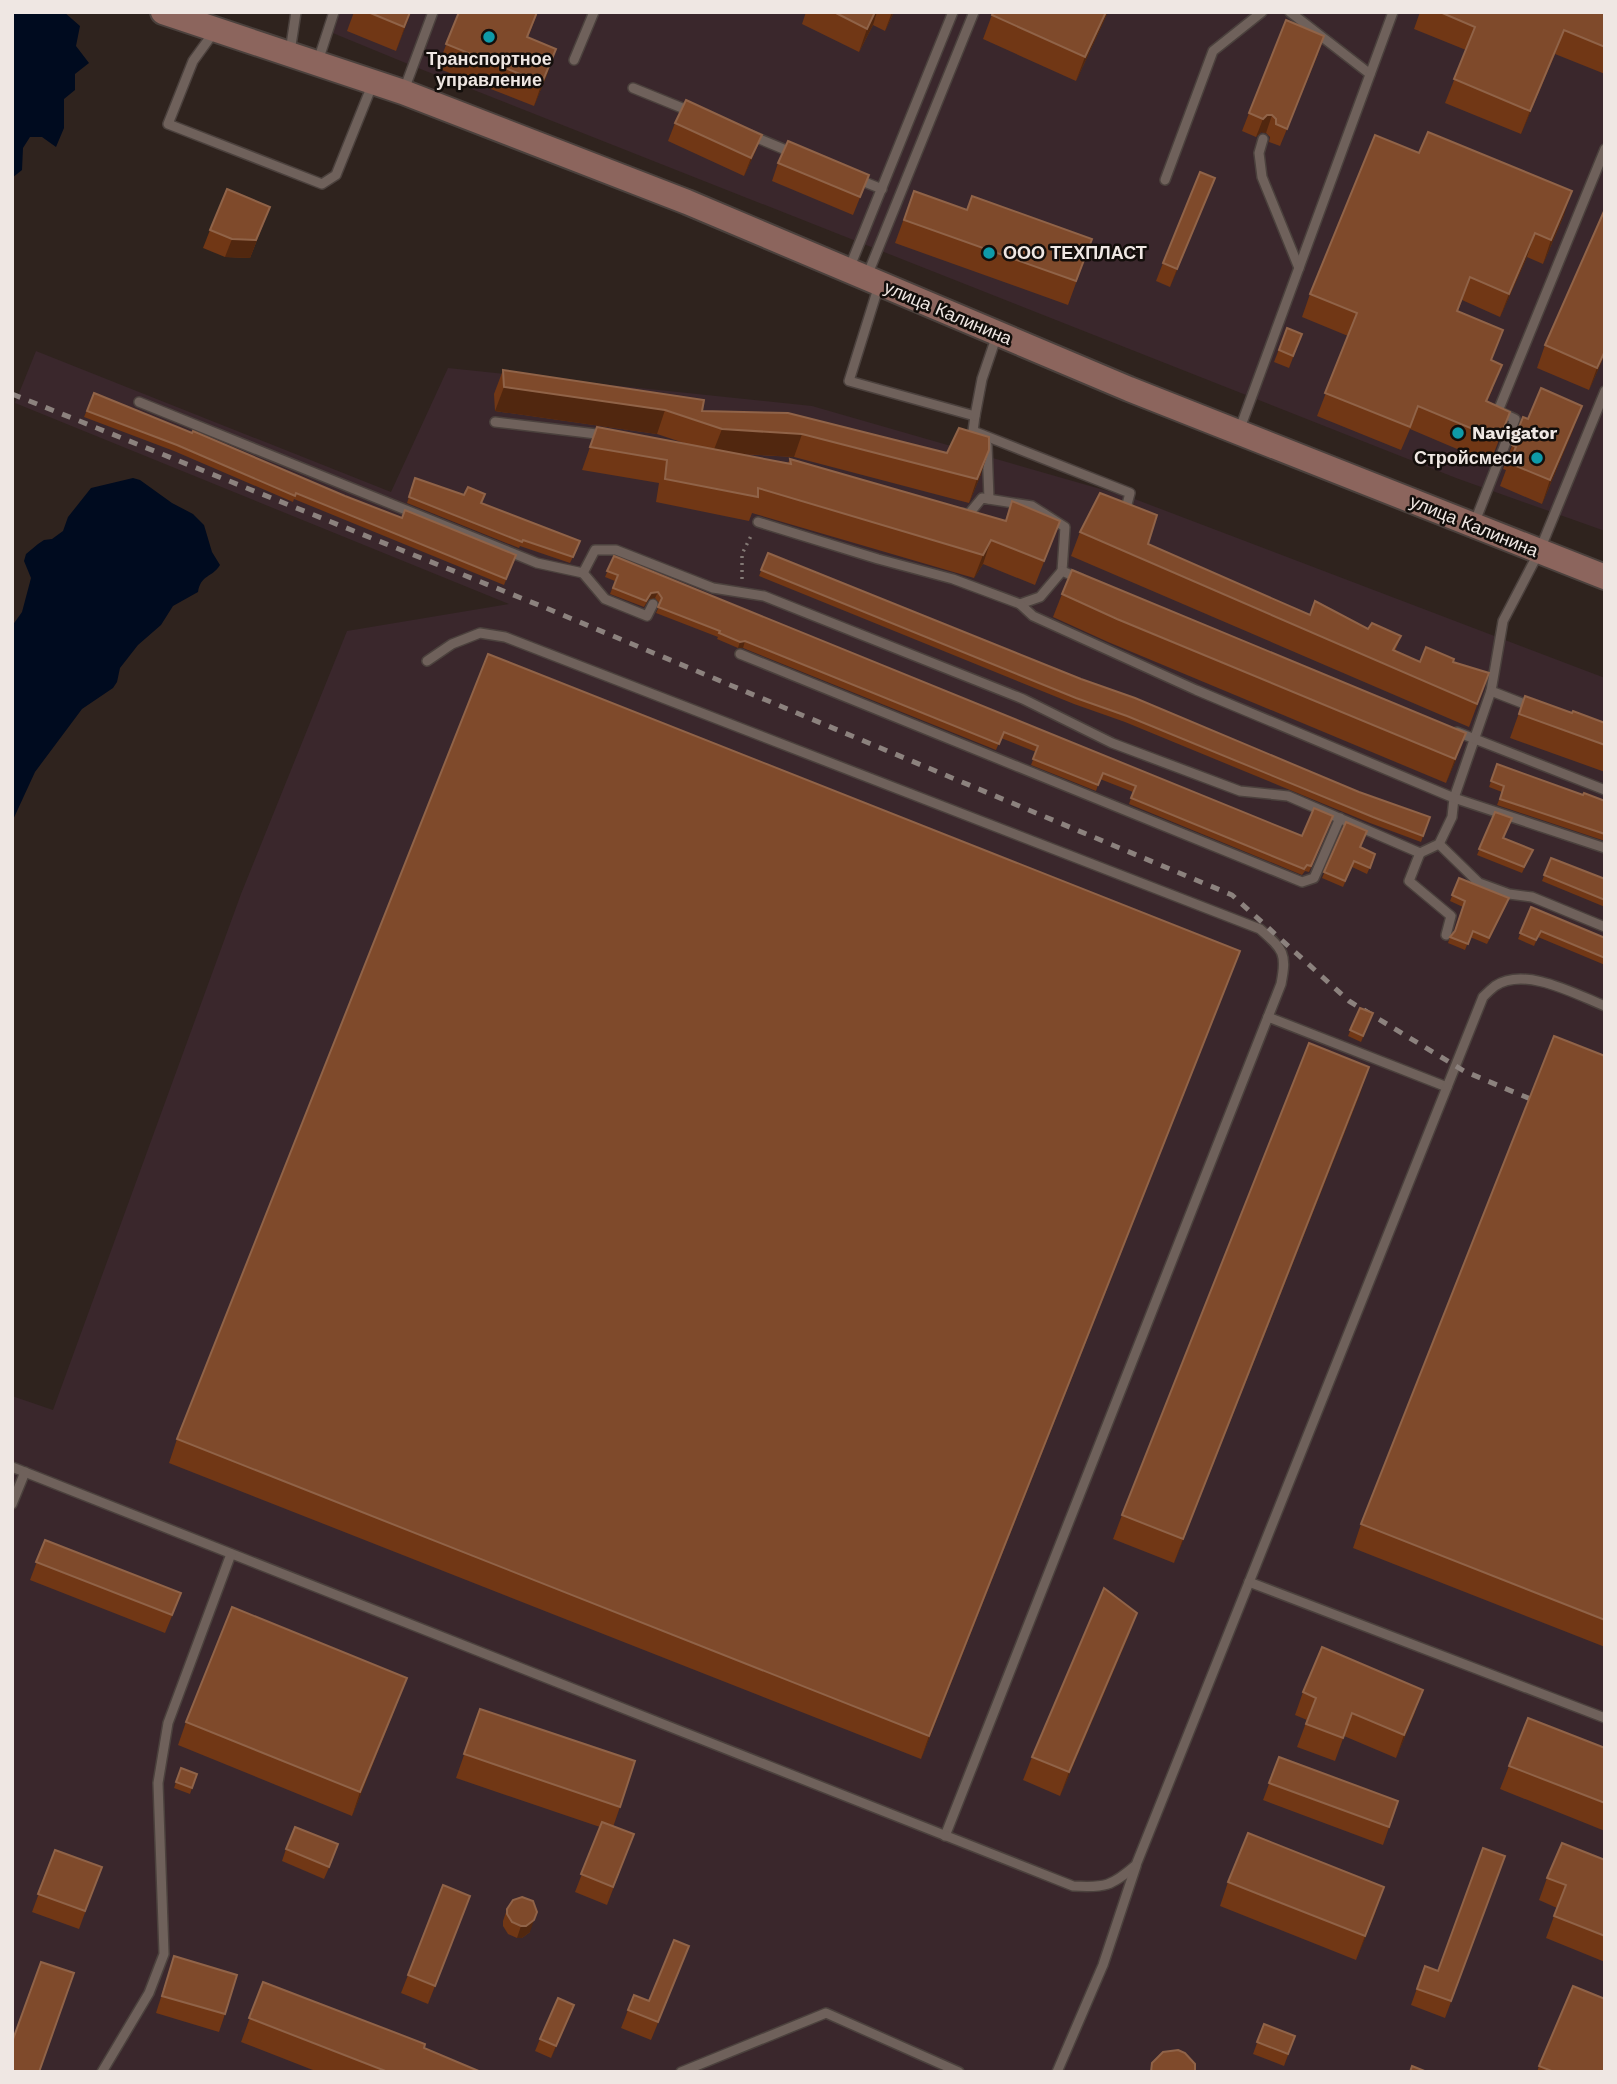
<svg xmlns="http://www.w3.org/2000/svg" width="1617" height="2084" font-family="'Work Sans',sans-serif">
  <style>
    .industrial { fill: #3a272c }
    .water { fill: #000b1f }
    .lines { fill: none; stroke-linecap: round; stroke-linejoin: round }
    .lane-casing { stroke: #4b413d; stroke-width: 12 }
    .secondary-casing { stroke: #4b413d; stroke-width: 28 }
    .path { stroke: #837975; stroke-width: 3.5; stroke-dasharray: 2 5; stroke-linecap: butt }
    .lane { stroke: #6f615b; stroke-width: 9 }
    .secondary { stroke: #8c655d; stroke-width: 24 }
    .rail { stroke: #8c827e; stroke-width: 5; stroke-dasharray: 9 9; stroke-linecap: butt }
    .wall { fill: #713715 }
    .shaded-wall { fill: #51270f }
    .building { fill: #7f4a2b; stroke: #906348; stroke-width: 2 }
    .culture-dot { fill: #0f9aa8; stroke: #130e0b; stroke-width: 2.5 }
    .labels { text-anchor: middle; stroke-width: 5; stroke-linejoin: round; paint-order: stroke }
    .poi-label { font-size: 18px; font-weight: bold; fill: #efe7e3; stroke: #130e0b; text-anchor: start }
    .street-label { font-size: 18px; fill: #efe7e3; stroke: #130e0b }
  </style>
  <rect width="100%" height="100%" fill="#2f231e"/>
  <g class="industrial">
    <path d="M328 12H1605V531L1456 478 413 66 323 29Z"/>
    <path d="M36 351 391 492 448 368 812 406 1132 498 1605 678V2072H12V1396L53 1410 241 894 347 631 509 604 15 403Z"/>
  </g>
  <g class="water">
    <path d="M12 12H64L80 26 76 46 89 63 75 74V90L64 99V128L56 147 42 137H30L23 148 22 170 12 178Z"/>
    <path d="M133 478 140 480 172 503 193 514 204 525 212 552 220 565C212 578 201 574 198 592L173 606 161 625 138 645 120 668 117 682 113 688 82 709 35 772 12 822V626L22 612 31 578 24 561 26 554 38 544 44 540 52 539 63 531 68 517 91 488Z"/>
  </g>
  <g class="lines">
    <defs>
      <g id="lane">
        <path d="M1290 12 1370 74"/>
        <path d="M214 32 193 61 168 124 322 184 336 175 373 83"/>
        <path d="M290 52 296 12"/>
        <path d="M574 60 594 12"/>
        <path d="M318 61 334 12"/>
        <path d="M633 88 692 112"/>
        <path d="M404 90 433 12"/>
        <path d="M750 135 793 153"/>
        <path d="M1263 139 1259 153 1262 177 1299 268"/>
        <path d="M857 179 882 189"/>
        <path d="M1165 180 1213 51 1262 12"/>
        <path d="M849 269 953 12"/>
        <path d="M867 276 974 12"/>
        <path d="M879 285 849 381 975 416 973 431 1130 493 1125 512"/>
        <path d="M139 402 537 563 583 573 595 550H616L713 588 764 596 1023 699 1112 743 1240 791 1288 796 1420 853 1439 844 1452 817 1454 798 1491 691 1503 621 1539 552 1605 391"/>
        <path d="M975 416 982 379 997 335"/>
        <path d="M495 422 605 435"/>
        <path d="M1239 431 1393 12"/>
        <path d="M987 445 989 499"/>
        <path d="M962 513 968 515 982 498 1032 506 1065 527 1062 571 1081 579"/>
        <path d="M758 522 878 559 953 579 1020 604 1040 597 1062 571"/>
        <path d="M1474 524 1515 419 1498 411 1605 149"/>
        <path d="M583 573 605 599 647 616 653 604"/>
        <path d="M1020 604 1033 616 1196 690 1454 798 1605 848"/>
        <path d="M740 654 1302 882 1314 878 1340 818"/>
        <path d="M427 661 452 644 480 633 505 637 1260 929C1284 950 1287 954 1281 984L945 1836"/>
        <path d="M1491 691 1532 707"/>
        <path d="M1457 732 1605 790"/>
        <path d="M1439 844 1479 883 1509 894 1532 897 1605 927"/>
        <path d="M1420 853 1409 881 1451 916 1446 935"/>
        <path d="M1268 1017 1447 1087"/>
        <path d="M12 1467 1073 1886C1105 1888 1112 1886 1136 1865L1483 997C1487 993 1491 989 1495 986 1525 966 1575 994 1605 1006"/>
        <path d="M12 1504 25 1472"/>
        <path d="M1249 1582 1605 1718"/>
        <path d="M102 2072 149 1993 164 1954 158 1783 168 1723 231 1554"/>
        <path d="M681 2072 826 2013 959 2072"/>
        <path d="M1057 2072 1103 1965 1136 1866"/>
      </g>
      <path id="secondary" d="M163 12 403 92 687 202 1129 389 1605 577"/>
    </defs>
    <use href="#lane" class="lane-casing"/>
    <use href="#secondary" class="secondary-casing"/>
    <path class="path" d="M742 579V554L752 534"/>
    <use href="#lane" class="lane"/>
    <use href="#secondary" class="secondary"/>
    <path class="rail" d="M12 394 546 608 1232 895 1349 1001 1464 1071 1547 1106"/>
  </g>
  <g class="wall">
    <path d="M354 12H411L396 51 347 31Z"/>
    <path d="M459 12H538L528 37 548 72 534 106 437 68Z"/>
    <path d="M806 12H894L885 31 873 25 859 52 802 24Z"/>
    <path d="M993 12H1108L1076 81 983 39Z"/>
    <path d="M1420 12H1605V74L1555 54 1521 134 1445 103 1466 50 1414 29Z"/>
    <path d="M1318 54 1280 146 1269 142 1270 137 1266 133 1261 132 1256 137 1242 131 1249 113Z"/>
    <path d="M675 123 762 135 755 152 744 176 668 141Z"/>
    <path d="M778 163 869 175 853 215 772 181Z"/>
    <path d="M914 191 967 210 1092 239 1068 305 895 243Z"/>
    <path d="M1208 196 1170 287 1156 281 1163 263Z"/>
    <path d="M270 207 250 258 225 257 203 248 210 230Z"/>
    <path d="M1605 209V354L1589 390 1537 368 1545 345Z"/>
    <path d="M1564 215 1543 264 1527 257 1500 317 1462 300 1458 311 1492 361 1493 388 1487 402 1510 412 1490 463 1410 429 1401 450 1317 416 1348 336 1302 317 1310 294Z"/>
    <path d="M1287 328 1302 334 1289 368 1274 362Z"/>
    <path d="M503 370 702 411 981 474 969 503 794 457 739 454 788 463 790 459 1005 521 1012 501 1051 544 1035 585 983 564 974 578 752 513 749 521 656 502 659 483 582 470 597 427 690 445 657 434 495 411 494 394Z"/>
    <path d="M94 393 345 496 402 518 516 555 504 585 294 499 293 502 174 451 84 417Z"/>
    <path d="M1523 417 1528 419 1573 430 1542 504 1500 486 1506 470 1503 469Z"/>
    <path d="M415 478 482 503 578 547 570 563 520 546 519 548 407 503Z"/>
    <path d="M1080 532 1148 544 1310 615 1401 636 1395 651 1420 662 1453 663 1489 673 1469 727 1071 556Z"/>
    <path d="M768 553 1359 792 1430 817 1421 842 1370 823 1125 722 1074 704 759 576Z"/>
    <path d="M614 556 1302 836 1333 816 1309 872 1305 871 1302 875 1129 804 1133 792 1100 779 1096 791 1031 765 1036 752 1001 738 996 750 743 648H738L717 639 718 637 656 613 660 604 655 598 649 599 644 607 610 594 615 581 605 577Z"/>
    <path d="M1062 594 1457 757 1446 783 1108 642 1053 617Z"/>
    <path d="M1525 696 1572 713 1605 723V772L1510 738Z"/>
    <path d="M1497 764 1583 795 1605 801V841L1497 805 1502 792 1489 787Z"/>
    <path d="M1495 812 1504 838 1533 850 1522 873 1477 855Z"/>
    <path d="M1346 822 1360 847 1375 854 1367 874 1352 867 1343 887 1322 878Z"/>
    <path d="M1551 858 1605 879V907L1542 881Z"/>
    <path d="M1459 878 1507 904 1487 944 1470 937 1465 950 1448 943 1450 937 1454 932 1463 907 1450 901Z"/>
    <path d="M1531 907 1605 938V965L1538 937 1534 946 1518 939Z"/>
    <path d="M1231 975 921 1759 169 1463 177 1439Z"/>
    <path d="M1360 1008 1373 1013 1361 1042 1348 1036Z"/>
    <path d="M1605 1056V1647L1353 1548 1361 1524Z"/>
    <path d="M1361 1091 1174 1563 1113 1539 1122 1515Z"/>
    <path d="M45 1540 174 1611 165 1633 30 1580Z"/>
    <path d="M1137 1613 1128 1637 1060 1796 1023 1780 1032 1757Z"/>
    <path d="M1303 1692 1415 1712 1396 1758 1344 1736 1335 1761 1297 1747 1307 1720 1295 1715Z"/>
    <path d="M398 1701 352 1816 178 1745 186 1722Z"/>
    <path d="M480 1709 620 1807 613 1827 634 1834 607 1905 575 1892 600 1827 456 1778Z"/>
    <path d="M1605 1748V1831L1500 1789 1509 1766Z"/>
    <path d="M1279 1757 1398 1801 1383 1845 1263 1800Z"/>
    <path d="M181 1768 197 1774 190 1794 174 1788Z"/>
    <path d="M286 1849 334 1856 324 1879 282 1861Z"/>
    <path d="M55 1850 102 1867 79 1929 32 1912Z"/>
    <path d="M1505 1856 1445 2018 1411 2005 1425 1966 1438 1971Z"/>
    <path d="M1605 1860V1962L1546 1938 1557 1908 1539 1900 1547 1878Z"/>
    <path d="M1228 1882 1376 1911 1356 1960 1220 1906Z"/>
    <path d="M470 1896 428 2004 401 1993 408 1975Z"/>
    <path d="M507 1909 530 1932 522 1938H517L508 1934 503 1926V1921Z"/>
    <path d="M174 1956 225 2014 219 2032 156 2013Z"/>
    <path d="M682 1964 651 2040 621 2028 628 2010 649 2001Z"/>
    <path d="M263 1982 424 2048 481 2072H318L241 2042Z"/>
    <path d="M574 2005 551 2058 535 2051 540 2039Z"/>
    <path d="M1264 2024 1295 2036 1284 2066 1253 2054Z"/>
    <path d="M1539 2066 1605 2072H1537Z"/>
  </g>
  <g class="shaded-wall">
    <path d="M410 12H411L396 51Z"/>
    <path d="M875 12H877L873 25 859 52 867 29Z"/>
    <path d="M892 12H894L885 31Z"/>
    <path d="M1106 12H1108L1076 81 1085 57Z"/>
    <path d="M1564 30 1555 54 1521 134 1530 111Z"/>
    <path d="M1324 36 1318 54 1280 146 1287 129Z"/>
    <path d="M556 49 548 72 534 106 542 83Z"/>
    <path d="M1267 115H1272L1266 133 1261 132 1256 137 1263 119Z"/>
    <path d="M762 135 755 152 744 176 751 158Z"/>
    <path d="M1215 178 1208 196 1170 287 1177 269Z"/>
    <path d="M1572 191 1564 215 1543 264 1551 240Z"/>
    <path d="M270 207 250 258 225 257 232 239Z"/>
    <path d="M1535 233 1527 257 1500 317 1509 294Z"/>
    <path d="M1605 351V354L1589 390 1597 368Z"/>
    <path d="M504 387 665 410 657 434 495 411Z"/>
    <path d="M1582 406 1573 430 1542 504 1550 480Z"/>
    <path d="M722 429 802 434 794 457 713 452Z"/>
    <path d="M989 450 981 474 969 503 977 479Z"/>
    <path d="M991 540 983 564 974 578 983 555Z"/>
    <path d="M658 592 655 598 649 599 644 607 651 593Z"/>
    <path d="M745 641 743 648H738L740 642Z"/>
    <path d="M1466 733 1457 757 1446 783 1455 759Z"/>
    <path d="M1240 951 1231 975 921 1759 929 1736Z"/>
    <path d="M1369 1067 1361 1091 1174 1563 1183 1539Z"/>
    <path d="M1137 1613 1128 1637 1060 1796 1069 1772Z"/>
    <path d="M407 1678 398 1701 352 1816 360 1792Z"/>
    <path d="M1423 1690 1415 1712 1396 1758 1404 1735Z"/>
    <path d="M1384 1887 1376 1911 1356 1960 1365 1936Z"/>
    <path d="M534 1920 530 1932 522 1938H517L521 1926Z"/>
    <path d="M574 2005 570 2017 551 2058 556 2046Z"/>
  </g>
  <g class="building">
    <path d="M368 12H410L404 27Z"/>
    <path d="M459 12H537L527 37 556 49 542 83 446 44Z"/>
    <path d="M834 12H875L867 29Z"/>
    <path d="M993 12H1106L1085 57 992 15Z"/>
    <path d="M1440 12H1605V47L1564 30 1530 111 1454 79 1475 27Z"/>
    <path d="M1286 20 1324 36 1287 129 1276 124V119L1272 115H1267L1263 119 1249 113Z"/>
    <path d="M686 100 762 135 751 158 675 123Z"/>
    <path d="M1428 132 1572 191 1551 240 1535 233 1509 294 1470 277 1457 311 1503 330 1491 360 1502 365 1486 401 1510 412 1499 440 1418 406 1410 427 1325 393 1357 313 1310 294 1375 135 1419 153Z"/>
    <path d="M788 141 869 175 860 197 778 163Z"/>
    <path d="M1200 172 1215 178 1177 269 1163 263Z"/>
    <path d="M227 189 270 207 256 240 232 239 210 230Z"/>
    <path d="M914 191 967 210 972 196 1092 239 1076 281 904 220Z"/>
    <path d="M1605 209V351L1597 368 1545 345Z"/>
    <path d="M1287 328 1302 334 1293 356 1279 350Z"/>
    <path d="M503 370 704 400 702 411 788 413 947 453 959 428 989 437V450L977 479 802 434 722 429 665 410 504 387Z"/>
    <path d="M1541 388 1582 406 1550 480 1509 463 1516 447 1512 445 1523 417 1528 419Z"/>
    <path d="M94 393 192 433 193 431 345 496 402 518 405 510 516 555 506 579 296 493 295 496 177 445 87 411Z"/>
    <path d="M597 427 791 464 790 459 1006 521 1012 501 1060 521 1044 561 991 540 983 555 758 488V497L665 479 667 460 590 447Z"/>
    <path d="M415 478 464 495 468 487 485 494 481 503 580 541 573 557 523 540 522 542 409 497Z"/>
    <path d="M1100 493 1157 515 1148 544 1310 615 1315 601 1368 629 1372 623 1401 636 1393 650 1420 662 1426 647 1454 659 1453 662 1489 673 1477 704 1080 532Z"/>
    <path d="M768 553 1081 679 1135 698 1359 792 1430 817 1423 836 1373 817 1127 716 1076 698 761 570Z"/>
    <path d="M614 556 1302 836 1314 808 1333 816 1311 866 1307 865 1304 869 1131 798 1136 786 1103 773 1098 785 1033 759 1038 746 1004 732 999 744 745 641 740 642 719 633 720 631 658 607 662 598 658 592 651 593 646 601 613 588 618 575 607 571Z"/>
    <path d="M1072 570 1466 733 1455 759 1117 619 1062 594Z"/>
    <path d="M488 654 1240 951 929 1736 177 1439Z"/>
    <path d="M1525 696 1572 713 1573 711 1605 723V745L1519 714Z"/>
    <path d="M1497 764 1583 795 1584 793 1605 801V834L1500 799 1504 786 1491 781Z"/>
    <path d="M1495 812 1512 818 1503 838 1533 850 1524 867 1479 849Z"/>
    <path d="M1346 822 1367 831 1360 847 1375 854 1370 868 1354 861 1345 881 1324 872Z"/>
    <path d="M1551 858 1605 879V900L1544 875Z"/>
    <path d="M1459 878 1509 898 1489 938 1473 931 1468 944 1450 937 1455 931 1465 901 1452 895Z"/>
    <path d="M1531 907 1605 938V958L1541 931 1536 940 1520 933Z"/>
    <path d="M1360 1008 1373 1013 1363 1036 1350 1030Z"/>
    <path d="M1554 1036 1605 1056V1620L1361 1524Z"/>
    <path d="M1309 1043 1369 1067 1183 1539 1122 1515Z"/>
    <path d="M45 1540 181 1593 172 1615 36 1562Z"/>
    <path d="M1104 1588 1137 1613 1069 1772 1032 1757Z"/>
    <path d="M232 1607 407 1678 360 1792 186 1722Z"/>
    <path d="M1322 1647 1423 1690 1404 1735 1352 1713 1343 1738 1306 1724 1316 1698 1303 1692Z"/>
    <path d="M480 1709 635 1761 620 1807 464 1754Z"/>
    <path d="M1528 1718 1605 1748V1803L1509 1766Z"/>
    <path d="M1279 1757 1398 1801 1389 1827 1269 1783Z"/>
    <path d="M181 1768 197 1774 192 1788 176 1782Z"/>
    <path d="M602 1822 634 1834 613 1887 581 1874Z"/>
    <path d="M295 1827 338 1844 329 1867 286 1849Z"/>
    <path d="M1248 1833 1384 1887 1365 1936 1228 1882Z"/>
    <path d="M1562 1843 1605 1860V1936L1554 1916 1566 1885 1547 1878Z"/>
    <path d="M1483 1848 1505 1856 1451 2001 1417 1989 1425 1966 1438 1971Z"/>
    <path d="M55 1850 102 1867 85 1911 38 1894Z"/>
    <path d="M443 1885 470 1896 435 1986 408 1975Z"/>
    <path d="M522 1897 533 1901 537 1912 534 1920 526 1926H521L512 1922 507 1914V1909L513 1900Z"/>
    <path d="M674 1940 689 1946 658 2022 628 2010 634 1995 649 2001Z"/>
    <path d="M174 1956 237 1975 225 2014 162 1996Z"/>
    <path d="M41 1962 74 1973 39 2072H12V2042Z"/>
    <path d="M263 1982 425 2044 424 2048 481 2072H388L249 2018Z"/>
    <path d="M1573 1986 1605 1999V2072H1554L1539 2066Z"/>
    <path d="M558 1998 574 2005 556 2046 540 2039Z"/>
    <path d="M1264 2024 1295 2036 1288 2054 1257 2042Z"/>
    <path d="M1178 2050 1185 2053 1195 2064V2072H1151L1152 2063 1163 2052Z"/>
    <path d="M1412 2066 1427 2072H1410Z"/>
  </g>
  <g class="culture-dot">
    <circle cx="489" cy="37" r="7"/>
    <circle cx="989" cy="253" r="7"/>
    <circle cx="1458" cy="433" r="7"/>
    <circle cx="1537" cy="458" r="7"/>
  </g>
  <g class="labels">
    <g class="poi-label">
      <text x="489" y="65" text-anchor="middle">Транспортное<tspan x="489" dy="21">управление</tspan></text>
      <text x="1003" y="259">ООО ТЕХПЛАСТ</text>
      <text x="1472" y="439">Navigator</text>
      <text x="1523" y="464" text-anchor="end">Стройсмеси</text>
    </g>
    <g class="street-label">
      <text transform="translate(948 313) rotate(23)" y="6">улица Калинина</text>
      <text transform="translate(1474 526) rotate(22)" y="6">улица Калинина</text>
    </g>
  </g>
  <rect width="1617" height="2084" fill="none" stroke="#efe7e3" stroke-width="28"/>
</svg>
